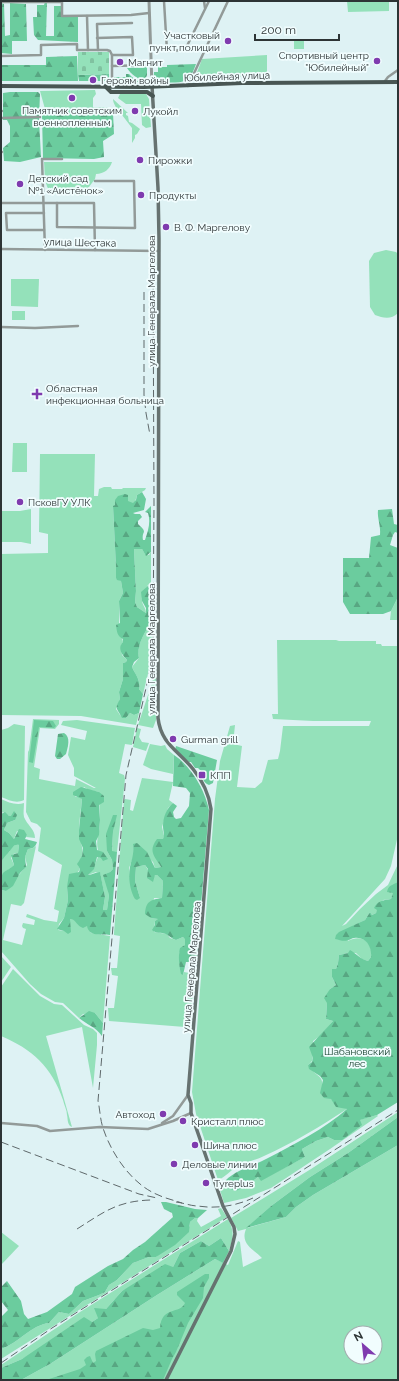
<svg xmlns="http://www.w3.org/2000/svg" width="399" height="1381" font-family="Raleway,sans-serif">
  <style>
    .green { fill: #94e1ba; fill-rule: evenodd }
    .forest { fill: url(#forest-firs) }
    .cemetery { fill: url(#cemetery-stones) }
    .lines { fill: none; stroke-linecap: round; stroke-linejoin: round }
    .minor { stroke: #929a98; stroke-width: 2.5 }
    .tertiary { stroke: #929a98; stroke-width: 3 }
    .secondary { stroke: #667270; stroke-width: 3.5 }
    .primary { stroke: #485653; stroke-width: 4 }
    .rail { stroke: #5f696b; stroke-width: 1; stroke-dasharray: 8 4; stroke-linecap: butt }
    .poi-dot { fill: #7f3baf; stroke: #f1fdfe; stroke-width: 1.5 }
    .labels { text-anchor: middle; stroke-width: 3.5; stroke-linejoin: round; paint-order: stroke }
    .poi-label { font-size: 10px; fill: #2d3435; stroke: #f1fdfe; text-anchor: start }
    .street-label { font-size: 10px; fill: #2d3435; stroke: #f1fdfe }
    .park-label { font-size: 10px; fill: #103b28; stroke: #f1fdfe }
  </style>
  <defs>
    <pattern id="forest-firs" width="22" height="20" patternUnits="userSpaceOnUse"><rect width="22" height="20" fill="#6bcc9e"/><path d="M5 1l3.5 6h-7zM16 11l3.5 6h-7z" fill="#58a682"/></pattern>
    <pattern id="cemetery-stones" width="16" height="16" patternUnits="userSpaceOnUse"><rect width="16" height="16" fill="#94e1ba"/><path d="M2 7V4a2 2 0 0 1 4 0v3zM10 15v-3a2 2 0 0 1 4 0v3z" fill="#80c2a0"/></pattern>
  </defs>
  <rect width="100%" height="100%" fill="#def2f4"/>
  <g class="green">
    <path d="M347 1H389V11L348 12Z"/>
    <rect x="294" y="39" width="10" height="10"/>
    <path d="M267 55V76L199 79 195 78 202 59Z"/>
    <path d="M95 90 96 94 93 98V107L45 109 40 91Z"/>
    <path d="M120 94H146L149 99 151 127 146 128 142 125 141 104H126L118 98Z"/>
    <path d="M113 99 128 113H126V115L128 116 129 122 132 123 140 129 137 134 135 135V138L132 143V128L119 111 117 112C117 107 113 104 113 99Z"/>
    <path d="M44 162H112C110 169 104 174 96 174L95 179 82 196C73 193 67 195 57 194 43 193 45 172 44 162Z"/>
    <path d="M386 250 396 252 398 254V313C391 320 383 318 375 315L370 307 369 261 374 253Z"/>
    <path d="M11 279H39L38 307 11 306Z"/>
    <rect x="12" y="311" width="13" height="9"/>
    <path d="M13 443H27V472H12Z"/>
    <path d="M40 454H95L94 496H98L99 489 104 487H111L112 489H122L123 488H146L145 490 137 495 135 502 133 504 116 503 115 505 113 507 116 567V578L121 581 123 593 119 601V624L123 642 121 645 122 655 127 660 126 662 123 663V679L119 692 120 699 116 709 120 715 126 718 130 713 134 715 139 713 136 725 81 716 1 715V554L48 553V534L39 532Z"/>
    <path d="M31 509V544L21 542H1V511H20Z"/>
    <path d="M134 549H142L145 554 149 555 151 552V587L148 585C146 589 141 595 142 600 142 605 146 608 146 613L137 607 135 602 136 591Z"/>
    <path d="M398 597V620H390L391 611Z"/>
    <path d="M151 624C155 648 149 671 143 694L139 689C141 680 135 674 132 667L139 658C136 649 144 631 151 624Z"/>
    <path d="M277 640H336L339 641H376V644H381L382 646H398V835L391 866 385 879 342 926 346 924 360 909 376 894 388 885 398 864V882L391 899 383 900 376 913 372 915 370 912 365 920 353 926 348 941C361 934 373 941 371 957L368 961 362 959 356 953H348L339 955 338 963 336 969H332V977L336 985 330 989 327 1003 326 1019 333 1021 320 1036 313 1041C313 1045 312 1049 312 1052 313 1059 314 1060 308 1065 310 1068 312 1071 315 1073 321 1078 323 1079 322 1087L331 1099 347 1109C321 1126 293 1143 264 1156 256 1160 247 1162 238 1166 230 1170 226 1177 218 1180L196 1114 192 1092 215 799 220 761 230 726 235 725 233 744 242 746 237 787 255 788 262 782 268 760 278 759 280 751 283 726H369L371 721H313L273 719 272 714H278Z"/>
    <path d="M156 663V720L153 728 138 725 152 683Z"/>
    <path d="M33 719 59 720V724L55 729 40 728 34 767 40 769 39 779 75 786 76 779 94 788H96L74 776V768L68 755 71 737 85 740 87 731 61 725 63 721 77 720 135 728 132 745 125 744 119 773 124 775 125 779 117 852H112L113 832 116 815 107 851 112 860 113 869 110 872 106 874 109 895 107 910H103L105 897 100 873 96 872 88 875 93 869 98 857 101 858C93 842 100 837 100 821 100 811 99 802 99 792L89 790 84 787 75 797H79L82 799C81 810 79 820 79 831 79 839 84 847 82 856 81 862 75 861 80 869L67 887 68 900 64 918 59 924 58 930 64 931 70 929V919L71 918 85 926 87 925 91 933 110 936 103 1023 95 1013 83 1014 79 1018 63 1003 55 1002 41 994 30 984 1 951V890L6 891 27 865 25 857 28 849 33 848 36 846 24 903 21 906 11 904 3 940 22 945 26 929 23 928 22 926 23 923 34 925 35 920 26 917 27 914 44 920 57 922 59 911 54 909 62 865 38 851 41 828 37 824 31 822 26 812 28 752 29 750Z"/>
    <path d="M14 724 25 726 24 800C16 804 9 800 1 797V730L8 728Z"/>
    <path d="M137 728 141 729 139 737 142 742 149 743 146 751 133 747Z"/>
    <path d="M150 744 161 746 165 745 167 749 174 755 173 774 151 769 143 765Z"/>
    <path d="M142 778 173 782 169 800 173 803 168 808 162 827 164 836 158 862 161 867 155 868 153 862 133 844 134 855 129 868 130 879 140 898 135 881 136 867 145 865 153 878 155 875H157L163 881 162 898H154L151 918 159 919 155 921 154 932 167 934 170 938 176 940 183 937 186 939 185 945 179 953 180 970 183 975 184 972 189 973 190 975 195 976 190 1017 185 1027 109 1021 108 1008H114L118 976 112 975 111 968H117L120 936 114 935V933L124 800 125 799 131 800 130 810 133 811Z"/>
    <path d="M1 799C8 802 16 806 24 803 24 808 23 813 24 817 27 825 35 829 35 838L26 837 27 835 17 831 14 839 9 833 4 830 7 823 15 820 11 816H9L3 812 1 814Z"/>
    <path d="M16 844 19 845 18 853 13 854 11 858 14 865C9 870 4 871 1 877V863L4 855 9 852 12 847Z"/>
    <path d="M1 956 11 967 1 982Z"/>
    <path d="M13 969 40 996 54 1004 62 1005 84 1025 93 1029 97 1033V1045L93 1088 82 1027 46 1036 72 1127 70 1126C67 1122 68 1119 67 1115 67 1110 64 1105 63 1100 52 1067 32 1049 1 1036V987Z"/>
    <path d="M398 1112V1117L348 1153 310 1177 271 1206 247 1228 286 1217 296 1207 313 1195 398 1145V1380H21L50 1364 157 1295 215 1259 228 1265 238 1241 240 1242 243 1267 262 1258C253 1249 240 1244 246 1229L238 1231 231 1218 311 1169ZM351 1333H375V1357H351Z"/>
    <path d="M377 1115 378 1116 330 1149 271 1188 246 1198 224 1203 220 1190 225 1181 228 1188 246 1186 258 1177 261 1180 305 1157 302 1149 316 1141 328 1137 334 1140 359 1120Z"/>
    <path d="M221 1208 227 1217 1 1359V1349C19 1343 31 1325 49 1323L59 1312 69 1314 83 1301 99 1295 105 1292 109 1285 117 1280 133 1263 149 1257H156L190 1226V1222L195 1218H198L197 1221 201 1227 221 1216 218 1209Z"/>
    <path d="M228 1219C235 1232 233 1237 229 1251L221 1238 209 1246 201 1241 180 1253 173 1267 122 1291 98 1318 92 1322 22 1359 1 1368V1365L80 1312Z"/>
    <path d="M1 1232 19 1246 1 1265Z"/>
  </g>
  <g class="forest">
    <path d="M45 2H47L46 36H54V6H61L62 17H78V42L38 40 34 35 33 17H37V5H44Z"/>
    <path d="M1 3 4 4 5 36 10 35V3L26 4 27 41H12V54L1 53Z"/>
    <path d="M77 56 78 81H1V65H46V57Z"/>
    <path d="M196 64C194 69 192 75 188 79 183 84 168 82 160 83L157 82 154 78V72H158V66L162 65V67H167V65Z"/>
    <path d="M147 67V75L145 80C138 80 131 74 127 68Z"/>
    <path d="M109 74V81H79L78 75Z"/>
    <path d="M126 74H129L132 77 139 82H114V77H126Z"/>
    <path d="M10 92H38L40 94 39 119 41 157 20 162 4 161 3 148 10 142V126L7 120H3V93Z"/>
    <path d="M96 107 111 108 113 113 114 134 103 141 104 157 94 159 43 158 42 115 46 110Z"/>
    <path d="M142 492 146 499 144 510 133 513 135 514H140L142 517 138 521V524C149 534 141 530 143 540H145C148 531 151 522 148 513L145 512 151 506V552L146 556 142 549H134L136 591 135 602 137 607 146 613V608L142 601 141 592 149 585 151 587V624C144 631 136 649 139 658L134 662 132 667C135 674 141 680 139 689L143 694 139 713 134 715 130 713 126 718H122C117 707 114 710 120 699L119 692 123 679V663L126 662 127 660C122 655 117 648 123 642V639C117 636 117 632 116 625L120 623 119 601 123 593 121 581 117 580 116 578V567L113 506 115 505V500L118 496 125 494 128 495V501L133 503 136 500 137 495Z"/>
    <path d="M392 509 394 524 398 525V533L395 532 393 535 390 545 398 548V597L391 611 383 614H350L343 602V558H369L371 537 380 535C381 526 377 518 378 510Z"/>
    <path d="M34 720 53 721 56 726 54 728 39 727 33 763 29 762Z"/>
    <path d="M64 733C71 737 68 747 66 754L60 759H57L55 756 58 734Z"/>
    <path d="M176 746 217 760 213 783 209 785C203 783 202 777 202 772L198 768H195L191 762H189L175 750Z"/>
    <path d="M174 755C191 766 205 790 209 810L195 976 190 975V962H186L183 975 181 974C179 967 178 956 180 948L185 945V939L183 937 176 940C172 939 170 936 166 934 161 932 156 934 152 930L155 925V921L158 919 151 918 145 914C146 901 150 900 162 898L163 881 157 875H155L153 882 147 878 148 869 145 865 136 867 135 881 140 898 137 900 135 899C130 891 128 877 130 867 132 858 134 855 133 844L137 843 147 852 155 868 161 867C154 856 148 851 157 839H163C165 834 163 831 163 826 163 817 167 808 173 803L177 806 173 812 174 817 176 819 181 818 189 806 190 793 186 788 173 786Z"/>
    <path d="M81 787 99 792 104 796V802L99 805 100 820 99 835 96 841 97 850 103 852 108 859 103 861 101 858 97 857 94 869 88 875C92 875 96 872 100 872L105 897 103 910H107L109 895 103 875 110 872 113 869 112 860 107 851 106 834 113 815H117L113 832 112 851 117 852 110 935C101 934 89 937 87 926L83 928C77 926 76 920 71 919H70L71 932 68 934 64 931 57 929 64 918 68 900 67 887 69 874 79 872 80 869 77 864 82 856 83 848 79 839V830L82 799 73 795V792Z"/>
    <path d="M14 811 17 815 15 820 7 823 4 830 9 833 14 839 19 829 24 830 27 835 25 839 37 842C35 848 33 848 28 849L25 857 26 867 20 873 13 886 6 891 1 890C1 885 0 877 3 873 6 870 10 869 14 865L11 855 18 853 19 845C13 844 13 848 9 852 5 856 3 858 1 863V814L5 812 9 816H11Z"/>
    <path d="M398 882V1102L377 1115 360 1120 362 1125 342 1140H334L328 1137 316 1141 302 1149 305 1157 261 1181 258 1177 246 1186 236 1191 228 1188 225 1181C237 1169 253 1166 268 1158 293 1145 326 1128 347 1109L336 1107 331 1099 324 1098 320 1093 323 1080 320 1076 309 1069 308 1065 312 1062 313 1058 309 1047 333 1021 326 1019 327 1003 324 998 330 989 336 985 332 977V969H336L338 963 339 955 348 953 350 950C357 954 360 959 368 961L371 957C372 947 366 936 354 938 352 938 350 940 348 940 344 942 340 940 335 939L336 935 339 932 365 920 370 912 372 915 376 913 377 910 374 908C377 901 384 900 391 899L393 893 387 892C388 885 393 885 398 882Z"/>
    <path d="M89 1011 95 1013 103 1023 102 1036C95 1026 87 1025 79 1018Z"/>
    <path d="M398 1117V1145L313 1195 296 1207 286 1217 246 1228 271 1206 310 1177 348 1153Z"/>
    <path d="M161 1202H166L195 1209 207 1210 198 1218H195L190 1222 189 1232 175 1245 156 1257H149L133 1263 117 1280 109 1285 105 1292 99 1295 83 1301 69 1314 59 1312 49 1323C31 1325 19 1343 1 1349V1317L8 1310 1 1301V1287L7 1281 21 1301 24 1314 28 1319 47 1312 72 1294 75 1287 108 1266 123 1259 133 1250 145 1242 173 1217 172 1213 164 1209Z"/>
    <path d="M221 1238 229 1251 223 1263 215 1259 157 1295 50 1364 21 1380H1V1368L22 1359 84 1317 92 1322 98 1318 94 1308 106 1309 122 1291 165 1264 173 1267 180 1253 201 1241 209 1246Z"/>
    <path d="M205 1274H209V1278L204 1287 203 1298 188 1323 176 1352 172 1359 163 1380H46L80 1369 86 1365 84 1360 87 1357 90 1356 93 1363 96 1361 95 1354 96 1351 143 1328 153 1330 160 1328C162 1305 180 1315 185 1303L177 1295V1292Z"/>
  </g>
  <path class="cemetery" d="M78 52H109V74L78 75Z"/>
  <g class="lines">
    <g class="minor">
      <path d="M164 1 167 51 185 50 209 1"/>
      <path d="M204 1 205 8"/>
      <path d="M1 2H62V16L131 15 149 13"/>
      <path d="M87 16 88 50"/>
      <path d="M97 38 132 37 133 55H112"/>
      <path d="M98 50 97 24 132 23"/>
      <path d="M1 56 41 55V45L77 44V50H107L110 51 112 55V86"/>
      <path d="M112 66 151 65"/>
      <path d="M385 81 388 77 398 70"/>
      <path d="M188 86 228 1"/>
      <path d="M1 111H2"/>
      <path d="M2 118 40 117"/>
      <path d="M1 152H2"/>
      <path d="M1 203H94L95 250"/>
      <path d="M57 203V227L135 228 134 181H95"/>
      <path d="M44 213H6L7 230H44"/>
      <path d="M1 249 159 251"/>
      <path d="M45 250 42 159H62"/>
      <path d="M1 327 35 328 78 326"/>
      <path d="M1 1123 37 1126 50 1131 100 1127 148 1129 173 1121 191 1113"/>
      <path d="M162 1123 173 1116 188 1095"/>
    </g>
    <path class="tertiary" d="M149 1 152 86"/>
    <path class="secondary" d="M152 86 158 188 159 239 158 718C161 744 178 750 193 769 202 780 209 795 211 809L188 1095 191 1103V1113L223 1206 234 1227 235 1234 231 1251 166 1380"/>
    <g class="primary">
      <path d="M1 86 144 87 242 83 398 82"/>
      <path d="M105 86 111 92H147L153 96"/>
    </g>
    <g class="rail">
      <path d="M153 270 154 504 153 645 149 675 126 775 98 1101C100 1109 100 1119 103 1128 111 1153 131 1183 156 1194 164 1198 173 1200 182 1203"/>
      <path d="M144 292V395L146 413 150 435"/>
      <path d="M1 1142 139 1194 157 1198"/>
      <path d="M176 1202C184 1203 191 1206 198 1206 216 1209 236 1206 253 1198"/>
      <path d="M77 1229C104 1212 117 1201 151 1200"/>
      <path d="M1 1363 52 1328 398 1110"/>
    </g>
  </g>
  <g class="poi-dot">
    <circle cx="228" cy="41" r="4"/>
    <circle cx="377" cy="61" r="4"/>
    <circle cx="120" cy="62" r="4"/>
    <circle cx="93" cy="80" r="4"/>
    <circle cx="72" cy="98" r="4"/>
    <circle cx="135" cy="111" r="4"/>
    <circle cx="140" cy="160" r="4"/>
    <circle cx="20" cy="184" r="4"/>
    <circle cx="141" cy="195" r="4"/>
    <circle cx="166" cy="227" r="4"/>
    <path d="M35 388h4v4h4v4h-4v4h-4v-4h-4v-4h4z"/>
    <circle cx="20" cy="502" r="4"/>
    <circle cx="173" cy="739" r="4"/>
    <rect x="198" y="771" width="8" height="8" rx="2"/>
    <circle cx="163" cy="1114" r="4"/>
    <circle cx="183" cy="1121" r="4"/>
    <circle cx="195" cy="1145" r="4"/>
    <circle cx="174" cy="1164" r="4"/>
    <circle cx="206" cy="1183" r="4"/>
  </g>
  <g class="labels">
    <g class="poi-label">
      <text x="220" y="39" text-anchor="end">Участковый<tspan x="220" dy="12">пункт полиции</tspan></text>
      <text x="369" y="59" text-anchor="end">Спортивный центр<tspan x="369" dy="12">"Юбилейный"</tspan></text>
      <text x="128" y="66">Магнит</text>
      <text x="101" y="84">Героям войны</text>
      <text x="72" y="114" text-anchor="middle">Памятник советским<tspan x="72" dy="12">военнопленным</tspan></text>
      <text x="143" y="115">Лукойл</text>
      <text x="148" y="164">Пирожки</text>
      <text x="28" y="182">Детский сад<tspan x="28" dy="12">№1 «Аистёнок»</tspan></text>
      <text x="149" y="199">Продукты</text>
      <text x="174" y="231">В. Ф. Маргелову</text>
      <text x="46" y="392">Областная<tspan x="46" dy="12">инфекционная больница</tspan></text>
      <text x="28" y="506">ПсковГУ УЛК</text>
      <text x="181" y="743">Gurman grill</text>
      <text x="210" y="779">КПП</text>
      <text x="155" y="1118" text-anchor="end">Автоход</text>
      <text x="191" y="1125">Кристалл плюс</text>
      <text x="203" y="1149">Шина плюс</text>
      <text x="182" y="1168">Деловые линии</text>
      <text x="214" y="1187">Tyreplus</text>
    </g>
    <g class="street-label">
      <text transform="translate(227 76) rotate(-2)" y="4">Юбилейная улица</text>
      <text transform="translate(80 242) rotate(1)" y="4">улица Шестака</text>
      <text transform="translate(151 301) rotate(-90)" y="4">улица Генерала Маргелова</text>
      <text transform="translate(151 649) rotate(-90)" y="4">улица Генерала Маргелова</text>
      <text transform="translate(191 967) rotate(-85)" y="4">улица Генерала Маргелова</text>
    </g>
    <g class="park-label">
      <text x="357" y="1055">Шабановский<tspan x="357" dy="12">лес</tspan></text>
    </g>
  </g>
  <rect width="399" height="1381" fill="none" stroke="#2d3435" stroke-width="4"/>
  <g transform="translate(363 1345) rotate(332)"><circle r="19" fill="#f1fdfe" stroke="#a3adae"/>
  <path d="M0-3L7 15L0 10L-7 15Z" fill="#7f3baf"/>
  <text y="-6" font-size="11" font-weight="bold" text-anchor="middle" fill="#2d3435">N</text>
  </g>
  <path d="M255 34v6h84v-6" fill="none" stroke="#2d3435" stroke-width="2"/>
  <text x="261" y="34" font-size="12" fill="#2d3435" stroke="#f1fdfe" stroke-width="3" paint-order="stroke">200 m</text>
</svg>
